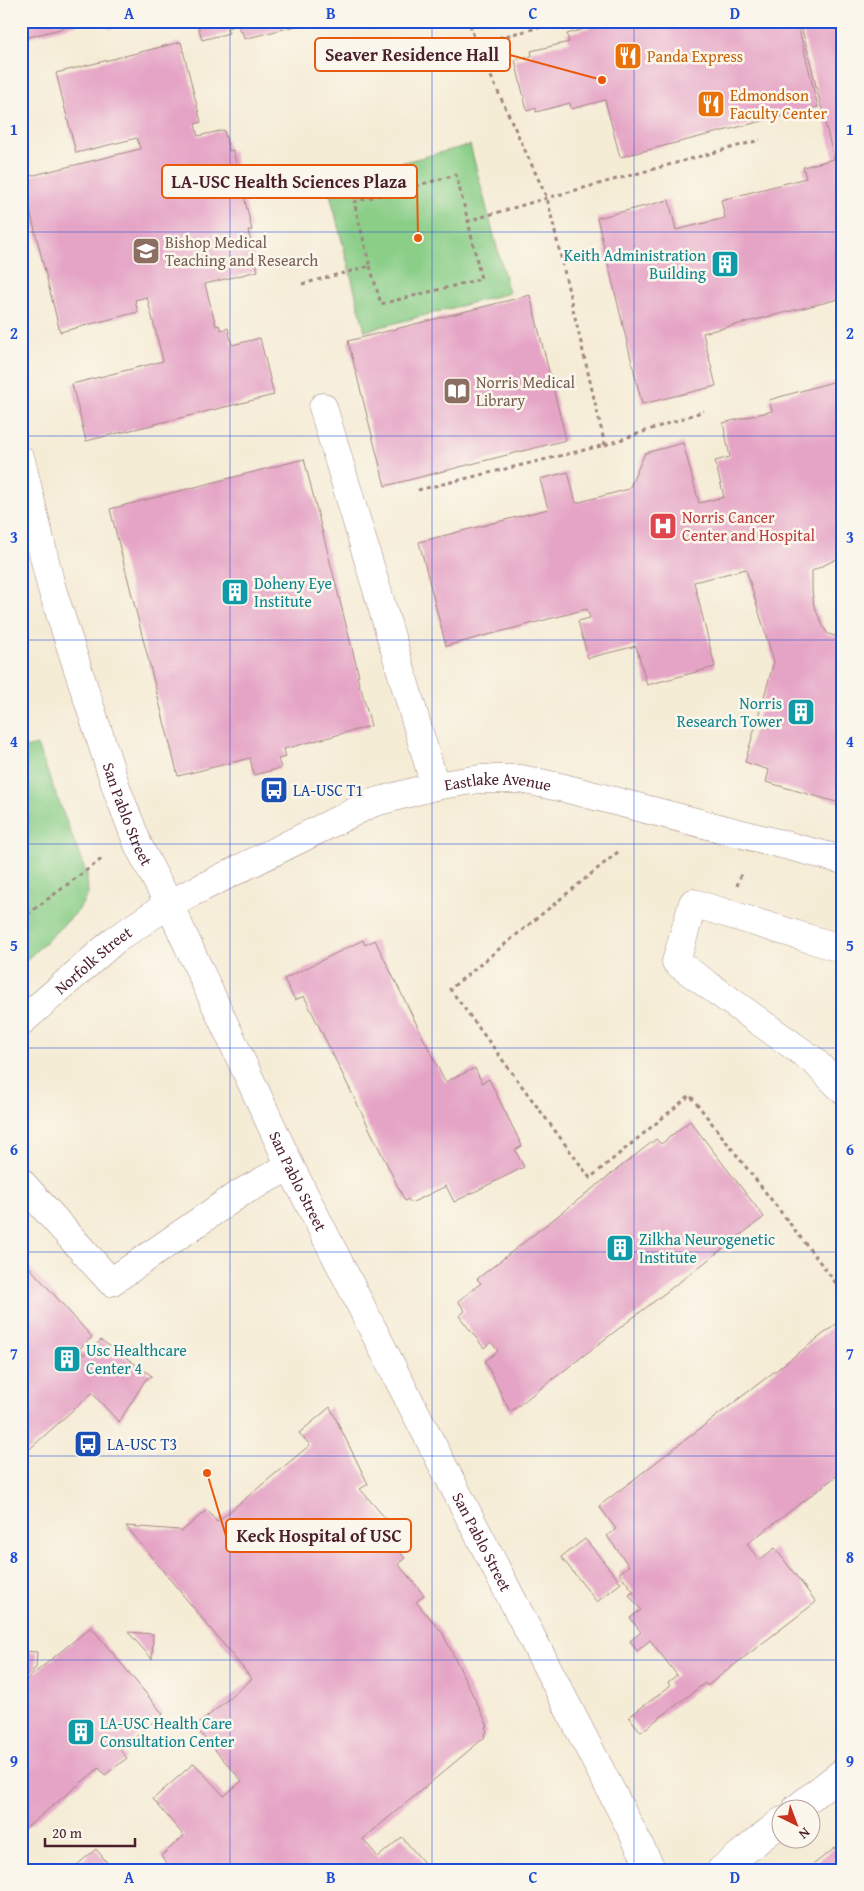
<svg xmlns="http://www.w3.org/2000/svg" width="864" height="1891" font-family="'Gentium Book Plus',serif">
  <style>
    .green { fill: #8ace88; stroke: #6a765a }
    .building { fill: #e5a4c6 }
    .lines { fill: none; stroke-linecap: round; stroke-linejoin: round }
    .minor-casing { stroke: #a08680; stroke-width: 29 }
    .path { stroke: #a08680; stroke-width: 3; stroke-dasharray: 4 4; stroke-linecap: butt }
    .minor { stroke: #fff; stroke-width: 28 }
    .grid { fill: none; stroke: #1d4ed8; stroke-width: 1; stroke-opacity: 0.55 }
    .labels { text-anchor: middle; stroke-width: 5; stroke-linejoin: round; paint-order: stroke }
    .food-label { font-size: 16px; fill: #c56008; stroke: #fbf7ec; text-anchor: start }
    .education-label { font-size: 16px; fill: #785e54; stroke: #fbf7ec; text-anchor: start }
    .culture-label { font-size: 16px; fill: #0d838f; stroke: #fbf7ec; text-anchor: start }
    .health-label { font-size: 16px; fill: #be3a42; stroke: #fbf7ec; text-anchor: start }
    .street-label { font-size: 16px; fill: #4a1f2b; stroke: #fbf7ec }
    .transit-label { font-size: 16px; fill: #164399; stroke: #fbf7ec; text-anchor: start }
    .leader { fill: none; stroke: #e8590c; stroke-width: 2 }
    .callout-dot { fill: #e8590c; stroke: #fbf7ec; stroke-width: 2 }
    .callout { fill: #fbf7ec; stroke: #e8590c; stroke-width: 2 }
    .callout-label { font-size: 18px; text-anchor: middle; font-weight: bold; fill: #4a1f2b }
    .neatline { fill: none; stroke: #1d4ed8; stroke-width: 2 }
    .grid-label { font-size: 16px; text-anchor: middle; font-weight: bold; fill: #1d4ed8 }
  </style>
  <rect width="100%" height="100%" fill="#fbf7ec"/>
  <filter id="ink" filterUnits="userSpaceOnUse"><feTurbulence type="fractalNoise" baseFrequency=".02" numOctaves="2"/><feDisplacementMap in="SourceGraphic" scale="10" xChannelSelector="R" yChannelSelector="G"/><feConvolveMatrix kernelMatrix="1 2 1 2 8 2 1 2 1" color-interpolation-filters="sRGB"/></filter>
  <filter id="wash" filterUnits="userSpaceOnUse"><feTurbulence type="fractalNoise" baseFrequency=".0096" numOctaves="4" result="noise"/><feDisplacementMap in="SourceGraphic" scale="20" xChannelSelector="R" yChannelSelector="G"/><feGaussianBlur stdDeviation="1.12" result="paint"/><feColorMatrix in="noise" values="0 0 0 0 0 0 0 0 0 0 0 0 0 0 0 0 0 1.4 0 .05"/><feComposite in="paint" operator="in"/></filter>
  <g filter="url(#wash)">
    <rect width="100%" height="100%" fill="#f5ecd6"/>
    <g class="green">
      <path d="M470 145 509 293 365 331 327 182Z"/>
      <path d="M37 745 87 875 88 894 78 911 21 965V749Z"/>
    </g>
    <g id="blocks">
      <g class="building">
        <path d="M21 21H87V22L21 39Z"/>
        <path d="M107 21H137V22L109 29Z"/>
        <path d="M197 21H311L312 22 244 39 242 31 240 32 238 25 227 28 229 33 202 40Z"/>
        <path d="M612 21H797L818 107 620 157 605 100 571 109 570 103 536 112V108L527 111 515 60 532 56 531 51 569 42 567 34Z"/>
        <path d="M800 21H843V298L703 333 716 386 642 404 597 218 669 200 676 230 725 218 721 200 806 178 803 167 834 159Z"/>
        <path d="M181 42 201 122 195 124 198 136 224 130 229 151 233 150 252 230H248L258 271 205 284 216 326 219 325 221 330 228 328 232 345 260 338 274 395 86 441 72 384 163 361 147 297 135 300 138 312 60 332 22 178 140 149 137 138 76 153 56 73Z"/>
        <path d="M530 295 566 440 385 486 348 341Z"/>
        <path d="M843 379V556L812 571V590L814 606 824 628 828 634 843 638V804L766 782 769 770 745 762 774 662 746 569 694 582 715 667 647 685 636 646 588 658 578 621 590 618 587 609 446 646 419 542 548 509 540 479 568 472 576 503 629 489 645 453 683 443 699 503 724 497 715 461 730 457 723 423 772 411 769 400Z"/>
        <path d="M304 459 359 676H357L360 688H361L371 726 284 749 286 757 278 759 281 768 254 775 250 758 178 776 110 509Z"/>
        <path d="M363 940 365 945 375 940 445 1082 475 1068 482 1083 489 1079 522 1146 515 1150 524 1167 454 1202 446 1186 411 1203 408 1199 405 1201 304 996 295 1000 284 979Z"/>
        <path d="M690 1121 764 1217 510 1412 485 1361 498 1351 491 1342 484 1348 459 1316 465 1311 458 1301 481 1283 477 1279 656 1139 661 1144Z"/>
        <path d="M21 1258 92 1337 79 1349 84 1355 101 1340 152 1376 146 1379 119 1422 92 1393 24 1454 26 1456 21 1461Z"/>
        <path d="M843 1319V1471L747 1544 759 1560 775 1548 816 1602 707 1686 705 1683 641 1732 629 1717 670 1686 668 1682 677 1675 650 1640 637 1651 630 1641 641 1632 630 1618 641 1610 629 1595 634 1592 619 1573 629 1566 607 1536 616 1529 599 1506Z"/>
        <path d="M330 1407 368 1484 360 1489 387 1520 379 1527 405 1558 398 1564 424 1595 416 1602 442 1632 488 1726 485 1727 487 1732 484 1735 485 1737 363 1839 378 1857 402 1837 430 1870H173L161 1856 184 1836 153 1799 194 1763 224 1796 242 1781 195 1727 252 1679 126 1526 179 1530 181 1532 207 1510 217 1522 310 1445 299 1433Z"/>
        <path d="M585 1539 621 1583 597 1602 561 1557Z"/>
        <path d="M91 1627 163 1714 120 1750 127 1758 105 1775 99 1768 22 1831 21 1684Z"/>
        <path d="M128 1632 153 1634 152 1659Z"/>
        <path d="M21 1651 37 1652 36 1668 21 1680Z"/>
        <path d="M843 1842V1870H806Z"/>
        <path d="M96 1849 113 1870H71Z"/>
      </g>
    </g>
  </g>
  <g filter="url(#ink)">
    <use href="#blocks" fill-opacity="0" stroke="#a08680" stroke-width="1"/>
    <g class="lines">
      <defs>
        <g id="minor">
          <path d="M323 407 435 786"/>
          <path id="s1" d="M21 460 51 586 117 790 139 847 169 904 290 1166 394 1371 652 1870"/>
          <path d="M843 949 693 903 676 962 813 1060 843 1090"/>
          <path id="s2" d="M21 1022 115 940 169 904 372 803 435 786 479 779H521L564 788 843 860"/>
          <path d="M21 1182 111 1282 239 1194 290 1166"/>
          <path d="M797 1808 843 1772"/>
          <path d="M721 1870 782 1821"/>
        </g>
      </defs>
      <use href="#minor" class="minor-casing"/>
      <g class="path">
        <path d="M390 65 565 21"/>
        <path d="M370 266 381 304 481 279 468 221"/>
        <path d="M302 284 370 266 354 202 456 175 468 221 547 198 760 140"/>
        <path d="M605 445 704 411"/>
        <path d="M418 490 605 445 547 198 476 44 469 21"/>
        <path d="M618 852 450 989 590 1178 690 1095 843 1292"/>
        <path d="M737 886 741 874"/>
        <path d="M21 919 103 858"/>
      </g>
      <use href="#minor" class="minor"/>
    </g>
  </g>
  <path class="grid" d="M230 21V1870M432 21V1870M634 21V1870M21 232H843M21 436H843M21 640H843M21 844H843M21 1048H843M21 1252H843M21 1456H843M21 1660H843"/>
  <defs>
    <symbol id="restaurant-square" viewBox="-11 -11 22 22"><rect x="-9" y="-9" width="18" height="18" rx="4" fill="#e8710a" stroke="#fbf7ec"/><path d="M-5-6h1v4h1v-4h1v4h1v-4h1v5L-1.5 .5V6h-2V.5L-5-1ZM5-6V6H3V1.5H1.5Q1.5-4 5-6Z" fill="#fff"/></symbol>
    <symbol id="university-square" viewBox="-11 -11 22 22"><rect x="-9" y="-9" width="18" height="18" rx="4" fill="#8d6e63" stroke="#fbf7ec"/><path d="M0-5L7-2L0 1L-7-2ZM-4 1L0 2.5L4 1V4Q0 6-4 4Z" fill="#fff"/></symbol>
    <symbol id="building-square" viewBox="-11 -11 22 22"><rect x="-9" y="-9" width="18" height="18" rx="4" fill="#0f9aa8" stroke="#fbf7ec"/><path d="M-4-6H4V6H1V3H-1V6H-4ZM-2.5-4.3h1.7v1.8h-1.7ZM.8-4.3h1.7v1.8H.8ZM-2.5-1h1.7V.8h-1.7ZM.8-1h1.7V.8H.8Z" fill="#fff"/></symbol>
    <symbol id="library-square" viewBox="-11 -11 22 22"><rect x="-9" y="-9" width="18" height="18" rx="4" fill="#8d6e63" stroke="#fbf7ec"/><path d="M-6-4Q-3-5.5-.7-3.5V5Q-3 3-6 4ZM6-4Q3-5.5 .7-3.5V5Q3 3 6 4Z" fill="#fff"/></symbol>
    <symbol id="hospital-square" viewBox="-11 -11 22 22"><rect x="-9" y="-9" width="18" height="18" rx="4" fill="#e0444e" stroke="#fbf7ec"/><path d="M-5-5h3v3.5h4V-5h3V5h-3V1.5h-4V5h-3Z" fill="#fff"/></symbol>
    <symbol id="bus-square" viewBox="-11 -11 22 22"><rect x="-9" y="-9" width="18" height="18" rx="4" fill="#1a4fb4" stroke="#fbf7ec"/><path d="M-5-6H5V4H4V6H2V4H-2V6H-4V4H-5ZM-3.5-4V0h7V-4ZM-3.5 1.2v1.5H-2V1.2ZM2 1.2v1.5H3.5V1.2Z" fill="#fff"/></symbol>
  </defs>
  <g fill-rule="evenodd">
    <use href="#restaurant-square" x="612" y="40" width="32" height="32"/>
    <use href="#restaurant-square" x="695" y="88" width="32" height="32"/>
    <use href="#university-square" x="130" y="235" width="32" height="32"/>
    <use href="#building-square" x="709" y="248" width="32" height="32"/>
    <use href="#library-square" x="441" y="375" width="32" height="32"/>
    <use href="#hospital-square" x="647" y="510" width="32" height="32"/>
    <use href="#building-square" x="219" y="576" width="32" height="32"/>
    <use href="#building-square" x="785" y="696" width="32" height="32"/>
    <use href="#bus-square" x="258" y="774" width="32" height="32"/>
    <use href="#building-square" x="604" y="1232" width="32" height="32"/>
    <use href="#building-square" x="51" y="1343" width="32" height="32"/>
    <use href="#bus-square" x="72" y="1428" width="32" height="32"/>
    <use href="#building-square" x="65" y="1716" width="32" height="32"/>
  </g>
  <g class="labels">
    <g class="food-label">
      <text x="647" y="62">Panda Express</text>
      <text x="730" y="101">Edmondson<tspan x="730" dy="18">Faculty Center</tspan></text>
    </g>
    <g class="education-label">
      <text x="165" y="248">Bishop Medical<tspan x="165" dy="18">Teaching and Research</tspan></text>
      <text x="476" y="388">Norris Medical<tspan x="476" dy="18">Library</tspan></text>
    </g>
    <g class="culture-label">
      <text x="706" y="261" text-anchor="end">Keith Administration<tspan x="706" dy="18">Building</tspan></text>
      <text x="254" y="589">Doheny Eye<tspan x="254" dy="18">Institute</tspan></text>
      <text x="782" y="709" text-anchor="end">Norris<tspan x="782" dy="18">Research Tower</tspan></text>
      <text x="639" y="1245">Zilkha Neurogenetic<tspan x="639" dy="18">Institute</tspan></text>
      <text x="86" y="1356">Usc Healthcare<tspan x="86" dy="18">Center 4</tspan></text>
      <text x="100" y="1729">LA-USC Health Care<tspan x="100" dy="18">Consultation Center</tspan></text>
    </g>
    <g class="health-label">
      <text x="682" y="523">Norris Cancer<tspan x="682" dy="18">Center and Hospital</tspan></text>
    </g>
    <g class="street-label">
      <text dy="6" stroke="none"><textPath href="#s2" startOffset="545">Eastlake Avenue</textPath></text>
      <text dy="6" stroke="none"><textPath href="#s1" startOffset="370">San Pablo Street</textPath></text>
      <text dy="6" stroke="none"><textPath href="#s2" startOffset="95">Norfolk Street</textPath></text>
      <text dy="6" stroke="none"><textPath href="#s1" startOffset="775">San Pablo Street</textPath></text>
      <text dy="6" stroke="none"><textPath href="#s1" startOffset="1180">San Pablo Street</textPath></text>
    </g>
    <g class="transit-label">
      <text x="293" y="796">LA-USC T1</text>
      <text x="107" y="1450">LA-USC T3</text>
    </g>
  </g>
  <path class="leader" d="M602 80L510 55M418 238L417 182M207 1473L226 1536"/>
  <g class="callout-dot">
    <circle cx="602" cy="80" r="5"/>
    <circle cx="418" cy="238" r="5"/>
    <circle cx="207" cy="1473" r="5"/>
  </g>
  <g class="callout">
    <rect x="315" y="38" width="195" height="33" rx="5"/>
    <rect x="162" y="165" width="255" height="33" rx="5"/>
    <rect x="226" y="1519" width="185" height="33" rx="5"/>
  </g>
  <g class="callout-label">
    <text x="412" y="61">Seaver Residence Hall</text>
    <text x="289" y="188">LA-USC Health Sciences Plaza</text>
    <text x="319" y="1542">Keck Hospital of USC</text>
  </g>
  <rect width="864" height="1891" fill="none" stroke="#fbf7ec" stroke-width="55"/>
  <g transform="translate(796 1824) rotate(138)"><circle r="24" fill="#fbf7ec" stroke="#b4a19f"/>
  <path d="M0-4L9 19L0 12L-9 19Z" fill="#c8321e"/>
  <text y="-8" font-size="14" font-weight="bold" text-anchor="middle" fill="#4a1f2b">N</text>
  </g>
  <path d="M45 1838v8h90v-8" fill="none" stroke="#4a1f2b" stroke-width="2.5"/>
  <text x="52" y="1838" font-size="15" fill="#4a1f2b" stroke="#fbf7ec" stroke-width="4" paint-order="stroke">20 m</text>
  <rect x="28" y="28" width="808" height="1836" class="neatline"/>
  <g class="grid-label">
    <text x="129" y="19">A</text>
    <text x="331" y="19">B</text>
    <text x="533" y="19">C</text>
    <text x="735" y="19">D</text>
    <text x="14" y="135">1</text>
    <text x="850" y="135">1</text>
    <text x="14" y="339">2</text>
    <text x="850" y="339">2</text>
    <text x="14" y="543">3</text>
    <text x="850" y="543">3</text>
    <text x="14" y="747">4</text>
    <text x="850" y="747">4</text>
    <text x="14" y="951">5</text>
    <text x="850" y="951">5</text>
    <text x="14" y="1155">6</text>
    <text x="850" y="1155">6</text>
    <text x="14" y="1359">7</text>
    <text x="850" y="1359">7</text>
    <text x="14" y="1563">8</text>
    <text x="850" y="1563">8</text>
    <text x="14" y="1767">9</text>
    <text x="850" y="1767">9</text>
    <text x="129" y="1883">A</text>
    <text x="331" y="1883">B</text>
    <text x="533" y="1883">C</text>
    <text x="735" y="1883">D</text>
  </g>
</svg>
